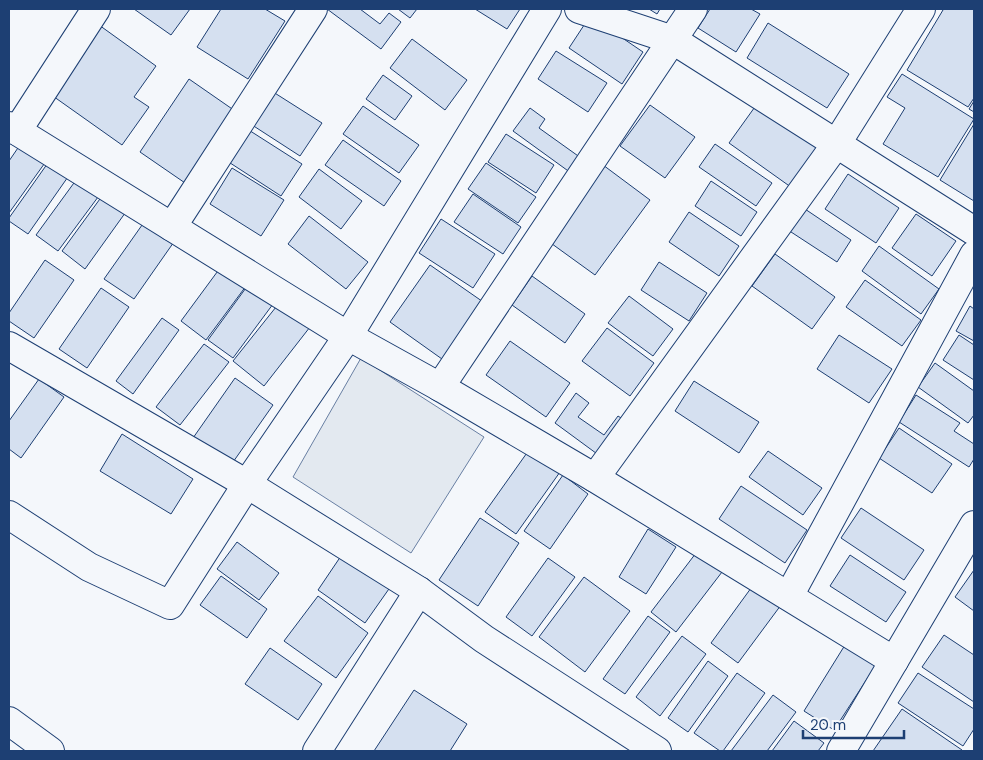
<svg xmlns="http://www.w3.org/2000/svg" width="983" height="760" font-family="'DM Sans',sans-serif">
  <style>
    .green { fill: #e3e9f0; stroke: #687fa3 }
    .building { fill: #d5e0f0; stroke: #1d3f73 }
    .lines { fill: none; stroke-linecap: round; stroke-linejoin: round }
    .minor-casing { stroke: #1d3f73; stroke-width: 30 }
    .minor { stroke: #f4f7fb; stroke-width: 28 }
  </style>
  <rect width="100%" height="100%" fill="#f4f7fb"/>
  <path class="green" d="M361 358 484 437 411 553 293 477Z"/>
  <g class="building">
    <path d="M134 9H190L171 35Z"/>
    <path d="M221 9H265L285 21 248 79 197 47Z"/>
    <path d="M327 9H360L380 24 389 13 401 22 381 49Z"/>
    <path d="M398 9H417L410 18Z"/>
    <path d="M475 9H520L507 29Z"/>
    <path d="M649 9H660L657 14Z"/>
    <path d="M710 9H751L760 14 736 52 698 28Z"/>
    <path d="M941 9H974V98L968 107 907 70 943 10Z"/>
    <path d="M590 16 643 52 622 84 569 48Z"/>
    <path d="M768 23 849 74 827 108 747 58Z"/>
    <path d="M99 25 156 66 134 97 149 107 122 145 50 94Z"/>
    <path d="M412 39 467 80 445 110 390 68Z"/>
    <path d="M556 51 607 83 588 112 538 79Z"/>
    <path d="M902 74 974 119 938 177 883 144 905 108 887 97Z"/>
    <path d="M383 75 412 96 395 120 366 99Z"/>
    <path d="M189 79 238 113 188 185 140 152Z"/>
    <path d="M270 90 322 123 300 156 249 123Z"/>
    <path d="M974 101V112L969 109Z"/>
    <path d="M757 104 823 151 795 190 729 143Z"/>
    <path d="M650 105 695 137 665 178 620 146Z"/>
    <path d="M363 106 419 145 399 173 343 134Z"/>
    <path d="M530 108 545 119 539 128 581 158 571 173 513 131Z"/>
    <path d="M974 124V201L940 180Z"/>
    <path d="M244 127 302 164 281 196 224 159Z"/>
    <path d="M506 134 554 165 536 193 488 162Z"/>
    <path d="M343 140 401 181 384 206 325 165Z"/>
    <path d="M22 142 47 160 9 213V161Z"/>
    <path d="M715 144 772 183 756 206 699 167Z"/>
    <path d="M50 160 70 174 28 234 9 221V218Z"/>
    <path d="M486 163 536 197 518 223 468 189Z"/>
    <path d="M603 165 650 200 595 275 548 241Z"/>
    <path d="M232 168 284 200 261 236 210 204Z"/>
    <path d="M319 169 362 201 341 229 299 197Z"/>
    <path d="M848 174 899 208 876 243 825 209Z"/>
    <path d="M79 176 101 193 58 251 36 235Z"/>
    <path d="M711 181 757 212 741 236 695 206Z"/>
    <path d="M105 192 128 209 85 269 62 251Z"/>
    <path d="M473 194 521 227 503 254 454 222Z"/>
    <path d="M802 207 851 240 837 262 788 230Z"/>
    <path d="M689 212 739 246 719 276 669 242Z"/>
    <path d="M916 214 956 241 932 276 892 248Z"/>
    <path d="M309 216 368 262 346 289 288 244Z"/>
    <path d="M147 218 176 239 134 299 104 279Z"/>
    <path d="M441 219 495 254 473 288 419 253Z"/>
    <path d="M879 246 939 289 921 314 862 271Z"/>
    <path d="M775 254 835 297 812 329 752 286Z"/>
    <path d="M45 260 74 280 34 338 9 321V313Z"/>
    <path d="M659 262 707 293 689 321 641 290Z"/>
    <path d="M223 264 249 282 206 340 181 321Z"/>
    <path d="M430 265 489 306 449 364 390 322Z"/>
    <path d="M532 276 585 314 565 343 512 305Z"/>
    <path d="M865 280 921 320 902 346 846 307Z"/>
    <path d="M251 281 276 300 233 358 208 340Z"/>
    <path d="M101 288 129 307 87 368 59 349Z"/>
    <path d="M629 296 673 329 653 356 608 323Z"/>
    <path d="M280 302 310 327 264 386 233 361Z"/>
    <path d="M970 306 974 309V341L956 331Z"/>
    <path d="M162 318 179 330 133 394 116 381Z"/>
    <path d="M607 328 654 363 630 396 582 361Z"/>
    <path d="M839 335 892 369 869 403 817 369Z"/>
    <path d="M959 335 974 345V380L943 360Z"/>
    <path d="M510 341 570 383 546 417 486 375Z"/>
    <path d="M204 344 229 362 180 425 156 407Z"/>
    <path d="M935 363 974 391V415L968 423 918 387Z"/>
    <path d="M235 378 273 405 231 465 193 438Z"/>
    <path d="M39 379 64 397 21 458 9 449V421Z"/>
    <path d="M694 381 759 422 739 453 675 411Z"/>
    <path d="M576 393 589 403 578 417 604 435 618 416 630 424 604 459 555 423Z"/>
    <path d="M916 395 960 423 954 431 974 444V459L969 467 899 422Z"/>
    <path d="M899 428 952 464 932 493 879 458Z"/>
    <path d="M122 434 193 479 171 514 100 471Z"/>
    <path d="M529 450 560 472 516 534 485 512Z"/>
    <path d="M768 451 822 488 803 515 749 477Z"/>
    <path d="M563 475 588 494 550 549 524 531Z"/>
    <path d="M741 486 807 530 785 563 719 519Z"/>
    <path d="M861 508 924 550 904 580 841 538Z"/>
    <path d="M480 518 519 543 478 606 439 580Z"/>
    <path d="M648 529 676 547 646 594 619 577Z"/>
    <path d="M237 542 279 573 259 600 217 569Z"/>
    <path d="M343 553 391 586 365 623 318 590Z"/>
    <path d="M696 553 722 572 676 632 651 612Z"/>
    <path d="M850 555 906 592 886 622 830 586Z"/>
    <path d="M548 558 575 577 532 636 506 617Z"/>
    <path d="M974 570V611L955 597Z"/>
    <path d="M221 576 267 609 247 638 200 605Z"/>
    <path d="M584 577 630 611 585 672 539 637Z"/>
    <path d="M754 584 781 605 738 663 711 643Z"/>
    <path d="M318 596 368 633 336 678 284 641Z"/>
    <path d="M648 616 670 632 625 694 603 679Z"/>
    <path d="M944 635 974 655V702L922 667Z"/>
    <path d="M682 636 706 654 660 716 636 697Z"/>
    <path d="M845 645 876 665 834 730 804 711Z"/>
    <path d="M270 648 322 684 298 720 245 684Z"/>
    <path d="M708 661 728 676 688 732 668 718Z"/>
    <path d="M737 673 765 693 723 751H720L694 733Z"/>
    <path d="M918 673 974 709V729L963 746 898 703Z"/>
    <path d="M414 690 467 724 450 751H374Z"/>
    <path d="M773 695 796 712 767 751H731Z"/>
    <path d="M902 709 962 750 961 751H873Z"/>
    <path d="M794 721 824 743 818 751H772Z"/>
  </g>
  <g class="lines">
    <defs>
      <g id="minor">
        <path d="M579 9 673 40 974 231"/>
        <path d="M9 126 348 336 440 387 595 478 894 661"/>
        <path d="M17 131 96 9"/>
        <path d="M172 227 313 9"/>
        <path d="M9 346 247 484 419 591 484 639 657 751"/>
        <path d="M440 387 693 9"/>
        <path d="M595 478 837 143 921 9"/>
        <path d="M9 515 89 567 170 605 247 484 348 336 547 9"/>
        <path d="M789 596 974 255"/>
        <path d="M9 721 50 751"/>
        <path d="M317 751 419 591"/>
        <path d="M841 751 974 525"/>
      </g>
    </defs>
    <use href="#minor" class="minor-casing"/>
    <use href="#minor" class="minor"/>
  </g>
  <rect width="983" height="760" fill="none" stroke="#1d3f73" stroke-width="20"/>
  <path d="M803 730v8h101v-8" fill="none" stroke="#1d3f73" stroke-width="2.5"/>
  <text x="810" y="730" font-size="15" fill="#1d3f73" stroke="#f4f7fb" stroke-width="4" paint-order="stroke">20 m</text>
</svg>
